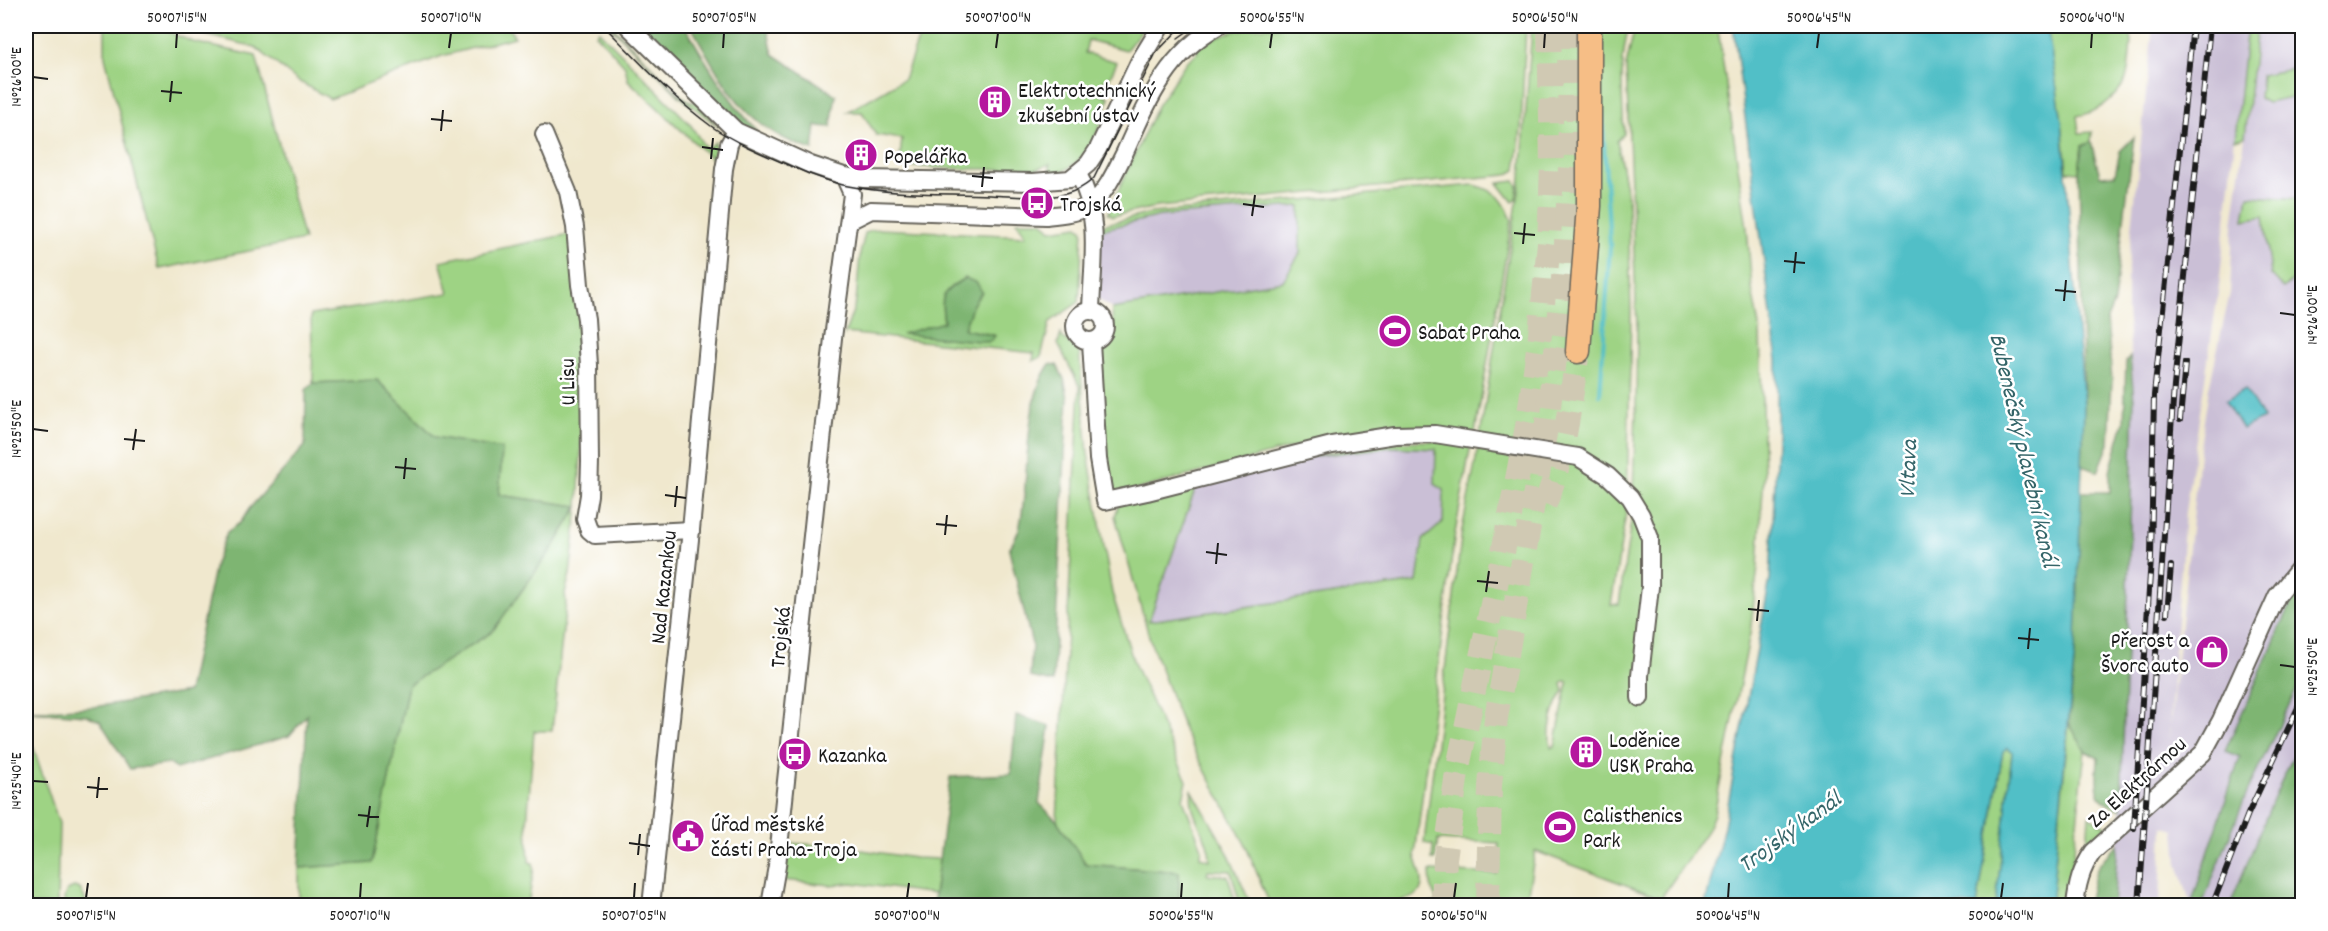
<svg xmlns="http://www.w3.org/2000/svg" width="2328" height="931" font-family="Dekko,sans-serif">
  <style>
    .industrial { fill: #cabfd6 }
    .green { fill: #9ed384; stroke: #5d7850; stroke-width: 1.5; fill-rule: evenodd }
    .forest { fill: #7eb572; stroke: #4d6847; stroke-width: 1.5 }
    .water { fill: #51bfc7; stroke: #366e72; stroke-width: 1.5 }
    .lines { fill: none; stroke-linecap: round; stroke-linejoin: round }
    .stream { stroke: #51bfc7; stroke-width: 4 }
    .highway-tunnel { stroke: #d0c9b3; stroke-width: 24; stroke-dasharray: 24 12; stroke-linecap: butt }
    .minor-casing { stroke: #66635a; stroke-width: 20 }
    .highway-casing { stroke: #66635a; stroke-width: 27 }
    .minor { stroke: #fff; stroke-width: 16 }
    .highway { stroke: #f6be86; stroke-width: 24 }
    .tram { stroke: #1c1c1c; stroke-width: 1.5 }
    .rail-casing { stroke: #1c1c1c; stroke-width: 6 }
    .rail { stroke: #fff; stroke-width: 4; stroke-dasharray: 11; stroke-linecap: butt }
    .ticks { fill: none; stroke: #1c1c1c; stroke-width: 2 }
    .labels { text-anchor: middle; stroke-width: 5; stroke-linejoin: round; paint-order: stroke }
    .poi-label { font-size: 22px; fill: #1c1c1c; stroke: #fff; text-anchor: start }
    .street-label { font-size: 22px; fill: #1c1c1c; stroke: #fff }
    .water-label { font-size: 24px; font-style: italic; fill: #346569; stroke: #fff }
    .neatline { fill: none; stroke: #1c1c1c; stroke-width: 2 }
    .ticks-label { font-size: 15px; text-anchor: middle; fill: #1c1c1c }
  </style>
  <rect width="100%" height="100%" fill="#fff"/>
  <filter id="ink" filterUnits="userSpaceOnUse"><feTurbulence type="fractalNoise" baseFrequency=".0167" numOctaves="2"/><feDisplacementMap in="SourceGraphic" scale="12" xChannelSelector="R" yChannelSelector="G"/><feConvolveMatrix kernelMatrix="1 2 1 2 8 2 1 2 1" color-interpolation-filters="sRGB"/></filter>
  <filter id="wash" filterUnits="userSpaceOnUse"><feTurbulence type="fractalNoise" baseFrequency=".008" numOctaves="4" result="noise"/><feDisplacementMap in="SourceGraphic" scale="24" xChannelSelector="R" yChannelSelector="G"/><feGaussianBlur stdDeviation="1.35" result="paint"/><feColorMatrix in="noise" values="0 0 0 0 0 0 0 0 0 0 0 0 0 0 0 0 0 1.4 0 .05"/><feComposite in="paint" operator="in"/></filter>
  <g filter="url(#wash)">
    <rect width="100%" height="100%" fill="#f0e8ce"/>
    <g class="industrial">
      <path d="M2153 26H2247L2219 286 2185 512 2168 745 2199 454 2209 388 2230 293 2233 225 2248 116 2257 26H2302V578L2225 751 2240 756 2191 905 2178 864 2175 830 2163 826 2160 905 2113 906 2121 809 2133 380 2127 311V276Z"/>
      <path d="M1300 205V254L1283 281 1112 309 1097 298 1100 230 1160 216Z"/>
      <path d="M1392 447 1437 449 1435 484 1444 490 1443 522 1423 539 1418 582 1149 621 1198 481 1291 459Z"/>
      <path d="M2302 678V737L2273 800 2230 905 2202 906 2249 788Z"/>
    </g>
    <g class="green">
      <path d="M105 26H154L193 42 256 56 304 240 159 269 105 57Z"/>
      <path d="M169 26H507L515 37 442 56 330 99 298 81 255 47Z"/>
      <path d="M610 26H612L680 95 691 102H696L719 127 679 96Z"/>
      <path d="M923 26H1145L1126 50 1088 40 1085 53 1117 62 1108 81 1104 80 1101 87 1104 89 1101 93 1109 97C1100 131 1087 167 1050 176V164L1037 169H965L899 166 902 139 876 135 862 112H847L904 79Z"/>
      <path d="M1310 26H1526L1521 128 1516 170 1507 175 1157 207 1113 216 1108 213 1157 106 1186 62 1198 52 1195 48C1236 23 1264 27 1310 26Z"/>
      <path d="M1532 26H1629C1619 64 1622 96 1624 134L1617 141 1628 199 1631 312 1627 507 1611 605 1619 604 1632 515 1636 411 1637 325 1626 66 1635 26H1713L1718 29 1747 228 1752 289 1760 332 1764 474 1758 566 1750 634 1714 814 1708 829 1661 898 1535 851 1526 905H1424L1437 902 1431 885 1430 871 1497 874 1499 843 1438 840 1435 860H1432L1433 845 1424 843 1462 530 1478 449 1521 178ZM1565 681 1568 682 1555 746 1551 748C1547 729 1553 708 1564 691L1562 684Z"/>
      <path d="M2047 26H2132C2131 39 2130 71 2125 81 2116 98 2096 114 2077 116L2079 133 2092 132 2091 142 2082 146 2079 172 2067 171 2062 121Z"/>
      <path d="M2247 26H2257L2245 137 2235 140Z"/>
      <path d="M599 31 690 124 706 149 715 142 714 161 628 80 625 66 596 34Z"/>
      <path d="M2302 67V96L2267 103 2259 98 2261 75Z"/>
      <path d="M1515 181 1518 185 1516 200 1513 202 1498 183Z"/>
      <path d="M1474 185C1497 191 1503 198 1512 220L1475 433 1379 429 1302 445 1120 494 1107 485 1098 348 1113 333 1112 309 1283 281 1300 253V206L1160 216 1100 230 1102 225 1152 213Z"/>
      <path d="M2248 196 2302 199V274L2283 288 2271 275 2264 216 2244 220Z"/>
      <path d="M1017 221H1042L1051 230 1078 226 1083 230 1079 302 1050 322 1041 357 1033 361 1034 353 845 333 844 336 856 302 860 254 865 233 871 230 879 229 1026 236ZM965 278 982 292 973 304 964 329 994 335 989 342 904 334 944 322C940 295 941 292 965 278Z"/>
      <path d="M570 234 586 365 578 506 570 574 565 593 566 602 552 731H534L527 824 529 862 533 863 534 867 528 905H299V868L372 863 408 684 492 632 556 543 578 506 499 495 502 449 435 437 377 380 313 383 311 315 449 293 440 261Z"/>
      <path d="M1061 334 1062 337 1079 351 1088 454 1112 593 1134 663 1187 781 1183 799 1202 849 1200 857 1210 860C1210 835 1187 816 1192 790L1228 853 1251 905H1240L1231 871 1208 870 1207 874 1228 876 1236 905H1179V872L1086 864 1057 821 1080 387 1058 344Z"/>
      <path d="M1437 441 1471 444 1454 539 1415 855C1417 864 1426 882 1420 891 1408 912 1296 905 1270 905L1245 844 1186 735 1151 643 1115 516 1120 501 1198 481 1149 621 1417 582 1423 540 1443 522 1444 490 1435 484 1436 449 1392 447 1307 457 1382 442Z"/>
      <path d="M2069 723 2085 751 2068 905 2051 906Z"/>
      <path d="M26 726 59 823 57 905H26Z"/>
      <path d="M2008 748 2012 752 1996 905 1977 906 2003 751Z"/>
      <path d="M2089 816 2108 827 2087 847Z"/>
      <path d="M786 843 835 846 915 858 940 859 934 894 852 883 830 885 783 880Z"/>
      <path d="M74 887 80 889 88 905H65L64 898 67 890Z"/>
    </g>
    <g class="forest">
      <path d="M641 26H685C707 64 728 100 758 132L742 126 731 116Z"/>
      <path d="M691 26H767L773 54 836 95 831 127 816 126 813 150C745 130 723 83 691 26Z"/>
      <path d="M2134 137 2114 302 2107 319 2112 380 2109 444 2098 472 2082 466 2084 406 2079 172 2082 146 2091 142 2100 176 2115 175 2120 151Z"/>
      <path d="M965 278 977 283 982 292 973 304 964 329 995 336 989 342 902 334 944 322C941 295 940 293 965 278Z"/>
      <path d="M2130 357 2134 400 2121 809C2091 803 2097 781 2098 758L2085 751 2069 723 2076 640 2081 492H2110V471L2124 422 2126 362Z"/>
      <path d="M1050 364 1057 365 1064 379 1068 398 1053 682 1030 677 1032 644 1009 550C1012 543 1017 536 1019 529 1031 482 1021 403 1050 364Z"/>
      <path d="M377 380 435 437 502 449 499 495 578 506 556 543 492 632 408 685 372 863 299 868 307 715 289 736 176 769 170 764 130 769 100 721 86 715 29 711 93 707 188 692 215 564 227 532 241 522 249 509 305 446 306 390 313 383Z"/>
      <path d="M2295 595 2302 600V678L2249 788 2202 905H2191L2240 757 2225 751Z"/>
      <path d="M1016 715 1050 726 1039 803 1057 821 1086 864 1179 872V905H933L950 777 1011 774Z"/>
      <path d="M2302 737V905H2230L2273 800Z"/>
      <path d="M2118 844 2113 905H2088C2094 874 2093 867 2118 844Z"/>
    </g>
    <g class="water">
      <path d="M1733 26H2047L2062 121 2084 406 2076 640 2051 905H1996L2012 752 2008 748 2003 751 1977 905H1705L1724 826 1770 579 1777 442V360Z"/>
      <path d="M2245 389 2263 418 2242 429 2225 401Z"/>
    </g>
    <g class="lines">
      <path class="stream" d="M1600 395 1610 246 1602 109"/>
    </g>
  </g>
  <g filter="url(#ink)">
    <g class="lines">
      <g class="highway-tunnel">
        <path d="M1545 504C1565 456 1570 402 1578 351"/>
        <path d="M1443 906 1445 859 1457 772 1505 542 1528 421 1540 334 1549 243 1552 166 1549 26"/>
        <path d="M1488 906 1490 786 1496 718 1547 422 1558 335 1566 244 1570 167 1569 26"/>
      </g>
      <defs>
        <g id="minor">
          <path d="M628 26 736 131 811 165 844 176 864 179 1033 182 1070 179 1088 164 1098 149 1139 62 1161 26"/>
          <path d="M544 134 568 192 575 227 580 285 586 319 589 365 590 462 589 495 585 519 589 530 595 535 691 530"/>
          <path d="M1078 174C1102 215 1092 266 1091 311"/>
          <path d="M849 221 871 210 1046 216C1061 214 1077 214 1090 205 1106 193 1116 170 1125 152 1148 101 1167 54 1218 26"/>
          <circle cx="1090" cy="326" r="15"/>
          <path d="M1091 342 1098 459 1105 501 1147 492 1332 445 1395 435 1435 434 1578 457 1608 476 1630 497 1641 515 1650 538V587L1640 676V698"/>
          <path d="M651 906 691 530 724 169 729 144 736 131"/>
          <path d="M770 906 777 866 833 338 852 194 844 176"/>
          <path d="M2075 906C2077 885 2081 869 2093 852L2203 753 2221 720 2277 596 2302 565"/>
        </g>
        <path id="highway" d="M1578 351 1589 206V26"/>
      </defs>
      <use href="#minor" class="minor-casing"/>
      <use href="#highway" class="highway-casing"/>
      <use href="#minor" class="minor"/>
      <use href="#highway" class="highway"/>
      <g class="tram">
        <path d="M604 26C638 60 671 97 711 126 734 142 762 154 788 165 807 173 827 182 848 186 894 195 943 193 989 195 1024 196 1067 205 1094 178L1156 53 1182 26"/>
        <path d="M1178 38 1195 26"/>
      </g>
      <defs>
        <g id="rail">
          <path d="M2180 420 2185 363"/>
          <path d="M2167 614 2171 566"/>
          <path d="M2134 828 2151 558 2154 395 2193 26"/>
          <path d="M2139 906 2174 386 2210 26"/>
          <path d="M2212 906 2248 814 2302 699"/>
        </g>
      </defs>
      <use href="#rail" class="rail-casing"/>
      <use href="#rail" class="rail"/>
    </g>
  </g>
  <path class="ticks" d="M176 48 177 33M449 48 451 33M723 48 724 33M996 48 998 33M1270 48 1272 33M1544 48 1545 33M1817 48 1819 33M2091 48 2092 33M33 77 48 79M161 91 182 93M170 102 172 81M431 119 452 121M441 131 443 110M702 147 723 150M711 159 713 138M972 176 993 178M982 187 984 167M1243 204 1264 207M1252 216 1255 195M1514 233 1535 235M1523 244 1525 223M1784 261 1805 263M1794 273 1796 252M2055 290 2076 292M2064 301 2066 280M2280 313 2295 315M33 429 48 431M124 439 145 441M133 450 136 429M395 467 416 469M404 479 406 458M665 495 686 498M675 507 677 486M936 524 957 526M945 535 947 515M1206 552 1227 555M1216 564 1218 543M1477 581 1498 583M1486 592 1489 571M1748 609 1769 611M1757 621 1759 600M2018 638 2039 640M2028 649 2030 628M2280 665 2295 667M33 781 48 782M87 787 108 789M97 798 99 777M358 815 379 817M367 827 370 806M629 843 650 846M638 855 640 834M86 898 88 883M360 898 361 883M634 898 635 883M907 898 909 883M1181 898 1182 883M1454 898 1456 883M1728 898 1729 883M2001 898 2003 883"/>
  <defs>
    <symbol id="building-disc" viewBox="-11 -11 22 22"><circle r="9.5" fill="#b5179e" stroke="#fff"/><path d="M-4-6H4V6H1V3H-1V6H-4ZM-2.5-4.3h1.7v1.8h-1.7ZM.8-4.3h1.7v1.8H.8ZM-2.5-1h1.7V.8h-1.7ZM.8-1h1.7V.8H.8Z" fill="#fff"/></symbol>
    <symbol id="bus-disc" viewBox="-11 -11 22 22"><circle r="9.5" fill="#b5179e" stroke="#fff"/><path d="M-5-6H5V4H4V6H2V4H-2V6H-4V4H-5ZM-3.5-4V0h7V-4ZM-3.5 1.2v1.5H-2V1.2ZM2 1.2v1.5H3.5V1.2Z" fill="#fff"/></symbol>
    <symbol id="stadium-disc" viewBox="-11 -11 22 22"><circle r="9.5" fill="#b5179e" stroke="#fff"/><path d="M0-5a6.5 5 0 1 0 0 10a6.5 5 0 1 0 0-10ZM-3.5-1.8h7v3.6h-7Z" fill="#fff"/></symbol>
    <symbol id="shop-disc" viewBox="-11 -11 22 22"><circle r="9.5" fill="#b5179e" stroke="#fff"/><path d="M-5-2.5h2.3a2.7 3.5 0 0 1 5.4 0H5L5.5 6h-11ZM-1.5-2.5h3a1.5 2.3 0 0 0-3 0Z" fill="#fff"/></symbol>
    <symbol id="civic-disc" viewBox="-11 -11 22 22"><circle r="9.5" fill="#b5179e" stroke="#fff"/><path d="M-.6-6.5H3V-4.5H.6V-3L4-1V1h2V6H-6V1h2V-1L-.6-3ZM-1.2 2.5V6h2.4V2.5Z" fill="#fff"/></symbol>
  </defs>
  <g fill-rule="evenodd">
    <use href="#building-disc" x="976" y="83" width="38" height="38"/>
    <use href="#building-disc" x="842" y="136" width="38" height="38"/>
    <use href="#bus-disc" x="1018" y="184" width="38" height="38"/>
    <use href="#stadium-disc" x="1376" y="312" width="38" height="38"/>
    <use href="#shop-disc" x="2193" y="633" width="38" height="38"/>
    <use href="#building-disc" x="1567" y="733" width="38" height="38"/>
    <use href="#bus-disc" x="776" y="735" width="38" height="38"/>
    <use href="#stadium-disc" x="1541" y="808" width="38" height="38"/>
    <use href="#civic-disc" x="669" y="817" width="38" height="38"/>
  </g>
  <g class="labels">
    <g class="poi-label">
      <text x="1018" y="97">Elektrotechnický<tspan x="1018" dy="25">zkušební ústav</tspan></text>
      <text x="884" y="163">Popelářka</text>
      <text x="1060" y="211">Trojská</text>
      <text x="1418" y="339">Sabat Praha</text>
      <text x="2189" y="647" text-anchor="end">Přerost a<tspan x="2189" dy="25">Švorc auto</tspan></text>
      <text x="1609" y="747">Loděnice<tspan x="1609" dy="25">USK Praha</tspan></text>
      <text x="818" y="762">Kazanka</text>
      <text x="1583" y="822">Calisthenics<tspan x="1583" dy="25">Park</tspan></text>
      <text x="711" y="831">Úřad městské<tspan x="711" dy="25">části Praha-Troja</tspan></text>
    </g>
    <g class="street-label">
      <text transform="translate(566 382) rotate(-91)" y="8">U Lisu</text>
      <text transform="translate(662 587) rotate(-84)" y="8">Nad Kazankou</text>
      <text transform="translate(779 637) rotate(-84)" y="8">Trojská</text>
      <text transform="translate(2136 781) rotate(-42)" y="8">Za Elektrárnou</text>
    </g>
    <g class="water-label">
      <text transform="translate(2025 450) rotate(77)" y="8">Bubenečský plavební kanál</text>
      <text transform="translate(1907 469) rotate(-88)" y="8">Vltava</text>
      <text transform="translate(1789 831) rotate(-36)" y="8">Trojský kanál</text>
    </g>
  </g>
  <rect width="2328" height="931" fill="none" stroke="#fff" stroke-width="66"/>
  <rect x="33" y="33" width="2262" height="865" class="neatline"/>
  <g class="ticks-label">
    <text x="177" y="22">50°07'15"N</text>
    <text x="451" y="22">50°07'10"N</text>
    <text x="724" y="22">50°07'05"N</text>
    <text x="998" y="22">50°07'00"N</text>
    <text x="1272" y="22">50°06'55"N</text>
    <text x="1545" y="22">50°06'50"N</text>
    <text x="1819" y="22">50°06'45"N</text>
    <text x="2092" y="22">50°06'40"N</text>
    <text transform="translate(16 77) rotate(-90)" y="5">14°26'00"E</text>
    <text transform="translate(2312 315) rotate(-90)" y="5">14°26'00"E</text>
    <text transform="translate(16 429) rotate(-90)" y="5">14°25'50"E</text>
    <text transform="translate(2312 667) rotate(-90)" y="5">14°25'50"E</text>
    <text transform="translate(16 781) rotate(-90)" y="5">14°25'40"E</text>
    <text x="86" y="920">50°07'15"N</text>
    <text x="360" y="920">50°07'10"N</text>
    <text x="634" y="920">50°07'05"N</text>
    <text x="907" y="920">50°07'00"N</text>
    <text x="1181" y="920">50°06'55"N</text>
    <text x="1454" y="920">50°06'50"N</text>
    <text x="1728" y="920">50°06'45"N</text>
    <text x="2001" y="920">50°06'40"N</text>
  </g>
</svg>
